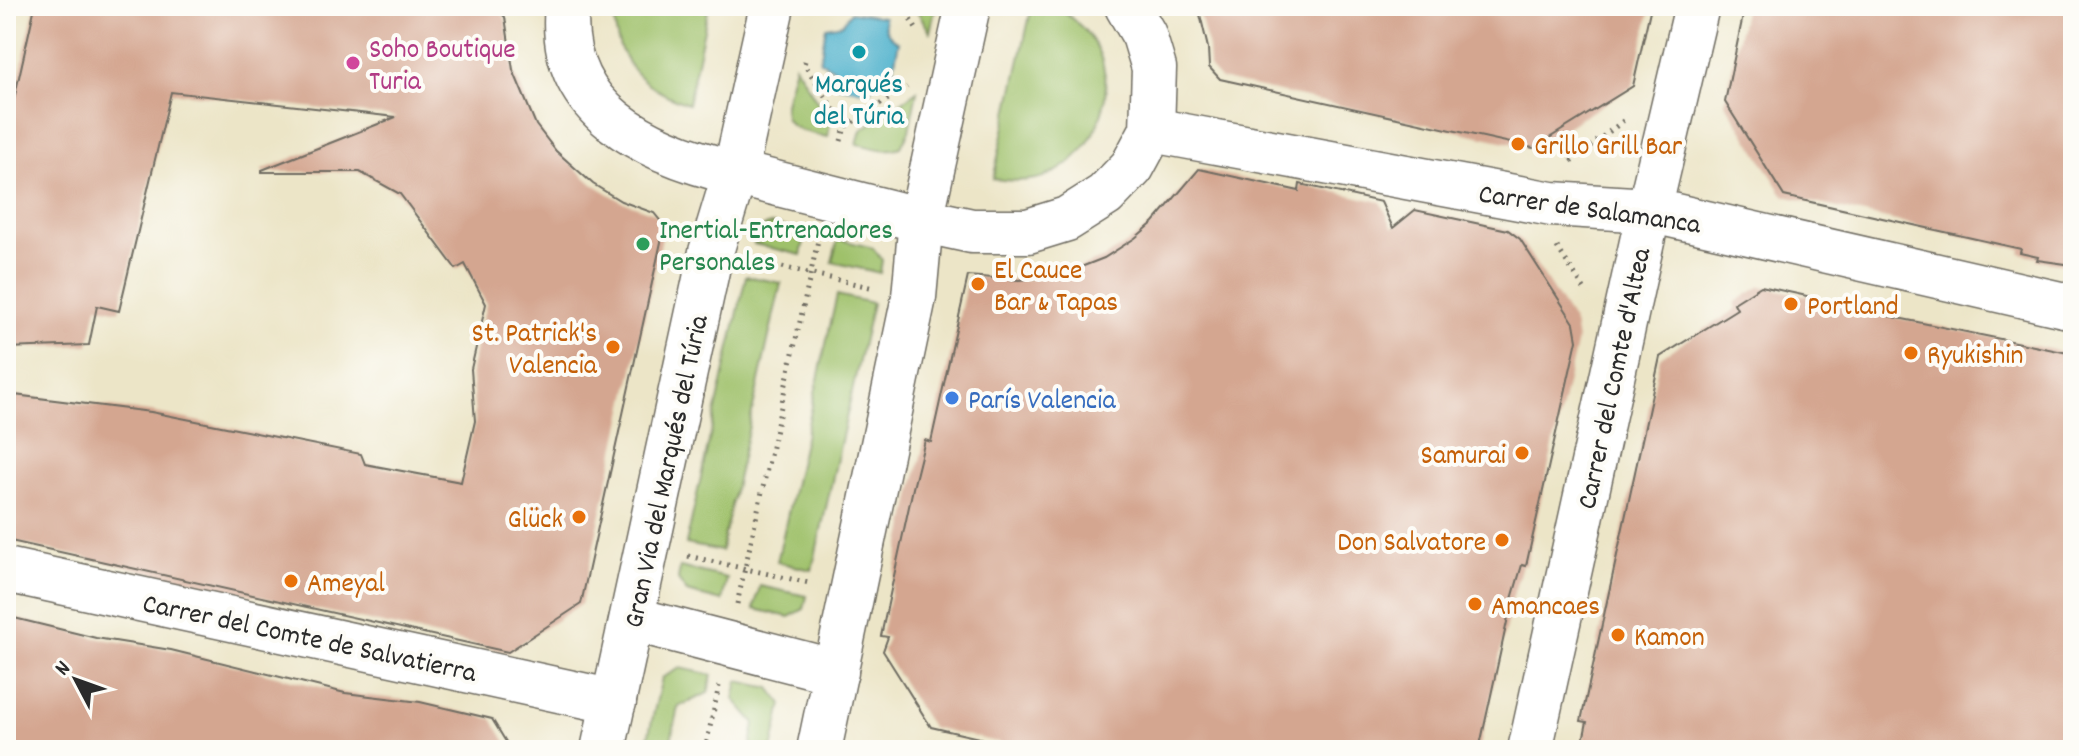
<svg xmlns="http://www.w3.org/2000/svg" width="2079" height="756" font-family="Dekko,sans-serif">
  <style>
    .green { fill: #9fc16a; stroke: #65764a; stroke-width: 2 }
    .water { fill: #4db1cc; stroke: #3c6e7c; stroke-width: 2 }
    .building { fill: #d4a690 }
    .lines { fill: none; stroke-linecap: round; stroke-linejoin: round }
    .minor-casing { stroke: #6f6c62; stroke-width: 47 }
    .major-casing { stroke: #6f6c62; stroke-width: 47 }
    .path { stroke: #6f6c62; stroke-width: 5; stroke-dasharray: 2 6; stroke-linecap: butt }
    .minor { stroke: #fff; stroke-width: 44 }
    .major { stroke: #fff; stroke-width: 44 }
    .culture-dot { fill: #0f9aa8; stroke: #fdfcf7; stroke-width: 3 }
    .hotel-dot { fill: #d1479c; stroke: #fdfcf7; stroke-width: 3 }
    .food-dot { fill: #e8710a; stroke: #fdfcf7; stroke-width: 3 }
    .leisure-dot { fill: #2e9e5b; stroke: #fdfcf7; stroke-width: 3 }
    .shop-dot { fill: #3f7fe0; stroke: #fdfcf7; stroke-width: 3 }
    .labels { text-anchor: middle; stroke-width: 8; stroke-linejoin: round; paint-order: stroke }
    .hotel-label { font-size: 28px; fill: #b23c85; stroke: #fdfcf7; text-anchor: start }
    .culture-label { font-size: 28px; fill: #0d838f; stroke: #fdfcf7 }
    .food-label { font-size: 28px; fill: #c56008; stroke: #fdfcf7; text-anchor: start }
    .street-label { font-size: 28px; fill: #2b2b2b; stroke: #fdfcf7 }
    .leisure-label { font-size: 28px; fill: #27864d; stroke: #fdfcf7; text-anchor: start }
    .shop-label { font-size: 28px; fill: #366cbe; stroke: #fdfcf7; text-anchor: start }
  </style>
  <rect width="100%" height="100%" fill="#fdfcf7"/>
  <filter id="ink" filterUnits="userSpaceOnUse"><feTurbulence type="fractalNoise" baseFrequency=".0125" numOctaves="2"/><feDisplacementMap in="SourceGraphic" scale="16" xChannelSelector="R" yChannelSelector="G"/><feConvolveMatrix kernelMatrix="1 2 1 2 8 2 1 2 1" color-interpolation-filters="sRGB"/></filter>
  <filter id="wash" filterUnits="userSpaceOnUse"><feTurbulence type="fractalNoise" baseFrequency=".006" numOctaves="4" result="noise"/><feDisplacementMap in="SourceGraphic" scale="32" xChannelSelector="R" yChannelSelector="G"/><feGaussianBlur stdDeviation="1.8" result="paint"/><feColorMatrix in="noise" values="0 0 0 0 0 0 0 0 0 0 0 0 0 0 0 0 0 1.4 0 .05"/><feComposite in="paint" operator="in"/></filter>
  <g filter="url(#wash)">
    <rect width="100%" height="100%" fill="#ece5c7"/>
    <g class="green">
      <path d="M615 6H709L688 104C641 88 611 59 615 6Z"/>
      <path d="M914 6H936L930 32Z"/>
      <path d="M1032 6C1038 6 1045 5 1051 6 1061 8 1069 16 1076 22 1132 69 1103 163 1036 179 1021 182 1007 181 993 179Z"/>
      <path d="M795 65 830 123 828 137C769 126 783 115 795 65Z"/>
      <path d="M917 91 909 131 901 147C886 153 872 147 857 144L861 130Z"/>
      <path d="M771 224 806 232 801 255 754 244C757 233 759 227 771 224Z"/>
      <path d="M838 239 873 248 882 260 880 273 832 262Z"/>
      <path d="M746 276 781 283 721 551 686 544Z"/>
      <path d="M837 295 872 303 812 570 777 562Z"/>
      <path d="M680 567 727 578 722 601 687 592 678 580Z"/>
      <path d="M760 586 807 596 804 609 789 617 754 609Z"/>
      <path d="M680 668 712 675 708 693 678 707 669 750H645L662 678Z"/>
      <path d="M738 681 770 688 782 704 772 750H750L755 723 734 699Z"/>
    </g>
    <path class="water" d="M851 12 884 17C884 30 888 36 899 42L892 76 878 78 869 92 837 86 834 69 820 61 826 27 842 24Z"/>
    <g id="blocks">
      <g class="building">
        <path d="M35 6H494L505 17 513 70 536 125 556 151 593 184 621 201 654 213 662 223 663 233 581 604 508 652 6 540V394L151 412 361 454 365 464 461 482 475 421 471 369 486 304 465 264 456 269 400 194 360 172H262V170L396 117 171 92 119 311 97 306 89 345 6 348V135Z"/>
        <path d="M1198 6H1651L1633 86 1533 148 1220 79 1209 67 1208 48Z"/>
        <path d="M1745 6H2073V265L2037 260 2038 257 2020 253 2021 249 1784 196 1725 102Z"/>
        <path d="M1199 169 1299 191 1300 184 1381 202 1393 228 1415 210 1508 230 1520 239 1574 323 1577 340 1526 566 1522 565 1512 599 1479 750H1031L931 727 883 651 888 637 881 636 913 488 925 440 931 442 968 276 1019 280 1058 276 1104 258 1135 238 1154 222Z"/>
        <path d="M1761 286 1816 298 1815 301 2073 354V750H1581L1587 722 1581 721 1660 357 1737 309 1734 303Z"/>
        <path d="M6 616 96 638 171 650 345 693 420 702 492 719 511 750H6Z"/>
      </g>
    </g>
  </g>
  <g filter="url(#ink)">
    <use href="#blocks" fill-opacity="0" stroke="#6f6c62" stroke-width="2"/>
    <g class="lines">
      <defs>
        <g id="minor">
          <path d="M567 6C556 112 649 152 735 173"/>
          <path d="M1152 130 1552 204 1649 210 2073 307"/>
          <path d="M921 220 972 231H1028L1067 219 1105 195 1132 167 1152 130 1154 68 1144 35 1127 6"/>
          <path d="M6 570 614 702"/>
          <path d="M1530 750 1649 210 1697 6"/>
        </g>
        <g id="major">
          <path d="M735 173 921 220"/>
          <path d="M632 619 836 672"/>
          <path d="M603 750 711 252 735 173 772 6"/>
          <path d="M819 750 914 297 921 220 968 6"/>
        </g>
      </defs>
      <use href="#minor" class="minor-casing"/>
      <use href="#major" class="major-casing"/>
      <g class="path">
        <path d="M902 6 918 32"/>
        <path d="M805 61 804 64 845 127"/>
        <path d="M841 141 845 127 907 87"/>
        <path d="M1571 161 1627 118"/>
        <path d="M1557 247 1586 292"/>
        <path d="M751 260 874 288"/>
        <path d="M688 556 809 583"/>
        <path d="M737 604 819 236"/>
        <path d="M705 750 719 686"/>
      </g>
      <use href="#minor" class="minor"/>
      <use href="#major" class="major"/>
    </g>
  </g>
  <circle class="culture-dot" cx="859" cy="52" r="8"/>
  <circle class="hotel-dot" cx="353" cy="63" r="8"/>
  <g class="food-dot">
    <circle cx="1518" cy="144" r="8"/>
    <circle cx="978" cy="284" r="8"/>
    <circle cx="1791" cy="304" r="8"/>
    <circle cx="613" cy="347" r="8"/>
    <circle cx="1911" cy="353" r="8"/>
    <circle cx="1522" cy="453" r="8"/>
    <circle cx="579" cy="517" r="8"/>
    <circle cx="1502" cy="540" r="8"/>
    <circle cx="291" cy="581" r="8"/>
    <circle cx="1475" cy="604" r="8"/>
    <circle cx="1618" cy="635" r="8"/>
  </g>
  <circle class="leisure-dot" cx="643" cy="244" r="8"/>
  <circle class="shop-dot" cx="952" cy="398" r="8"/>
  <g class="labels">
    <g class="hotel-label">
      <text x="369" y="57">Soho Boutique<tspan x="369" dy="32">Turia</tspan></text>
    </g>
    <g class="culture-label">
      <text x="859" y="92">Marqués<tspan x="859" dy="32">del Túria</tspan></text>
    </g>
    <g class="food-label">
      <text x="1534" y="154">Grillo Grill Bar</text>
      <text x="994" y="278">El Cauce<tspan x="994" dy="32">Bar &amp; Tapas</tspan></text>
      <text x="1807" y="314">Portland</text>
      <text x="597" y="341" text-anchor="end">St. Patrick's<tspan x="597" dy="32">Valencia</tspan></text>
      <text x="1927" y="363">Ryukishin</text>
      <text x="1506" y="463" text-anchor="end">Samurai</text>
      <text x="563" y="527" text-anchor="end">Glück</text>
      <text x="1486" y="550" text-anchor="end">Don Salvatore</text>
      <text x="307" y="591">Ameyal</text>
      <text x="1491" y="614">Amancaes</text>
      <text x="1634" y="645">Kamon</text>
    </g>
    <g class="street-label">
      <text transform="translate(1590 207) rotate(8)" y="10">Carrer de Salamanca</text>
      <text transform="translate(1612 378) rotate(-78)" y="10">Carrer del Comte d'Altea</text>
      <text transform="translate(664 471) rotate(-78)" y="10">Gran Via del Marqués del Túria</text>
      <text transform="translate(310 636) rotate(12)" y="10">Carrer del Comte de Salvatierra</text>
    </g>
    <g class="leisure-label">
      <text x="659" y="238">Inertial-Entrenadores<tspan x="659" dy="32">Personales</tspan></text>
    </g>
    <g class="shop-label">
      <text x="968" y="408">París Valencia</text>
    </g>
  </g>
  <rect width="2079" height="756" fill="none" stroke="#fdfcf7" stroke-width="32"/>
  <g transform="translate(76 680) rotate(311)" stroke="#fdfcf7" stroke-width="6" paint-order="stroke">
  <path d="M0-6L14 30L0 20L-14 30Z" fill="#2b2b2b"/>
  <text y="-12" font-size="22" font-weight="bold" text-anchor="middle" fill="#2b2b2b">N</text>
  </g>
</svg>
